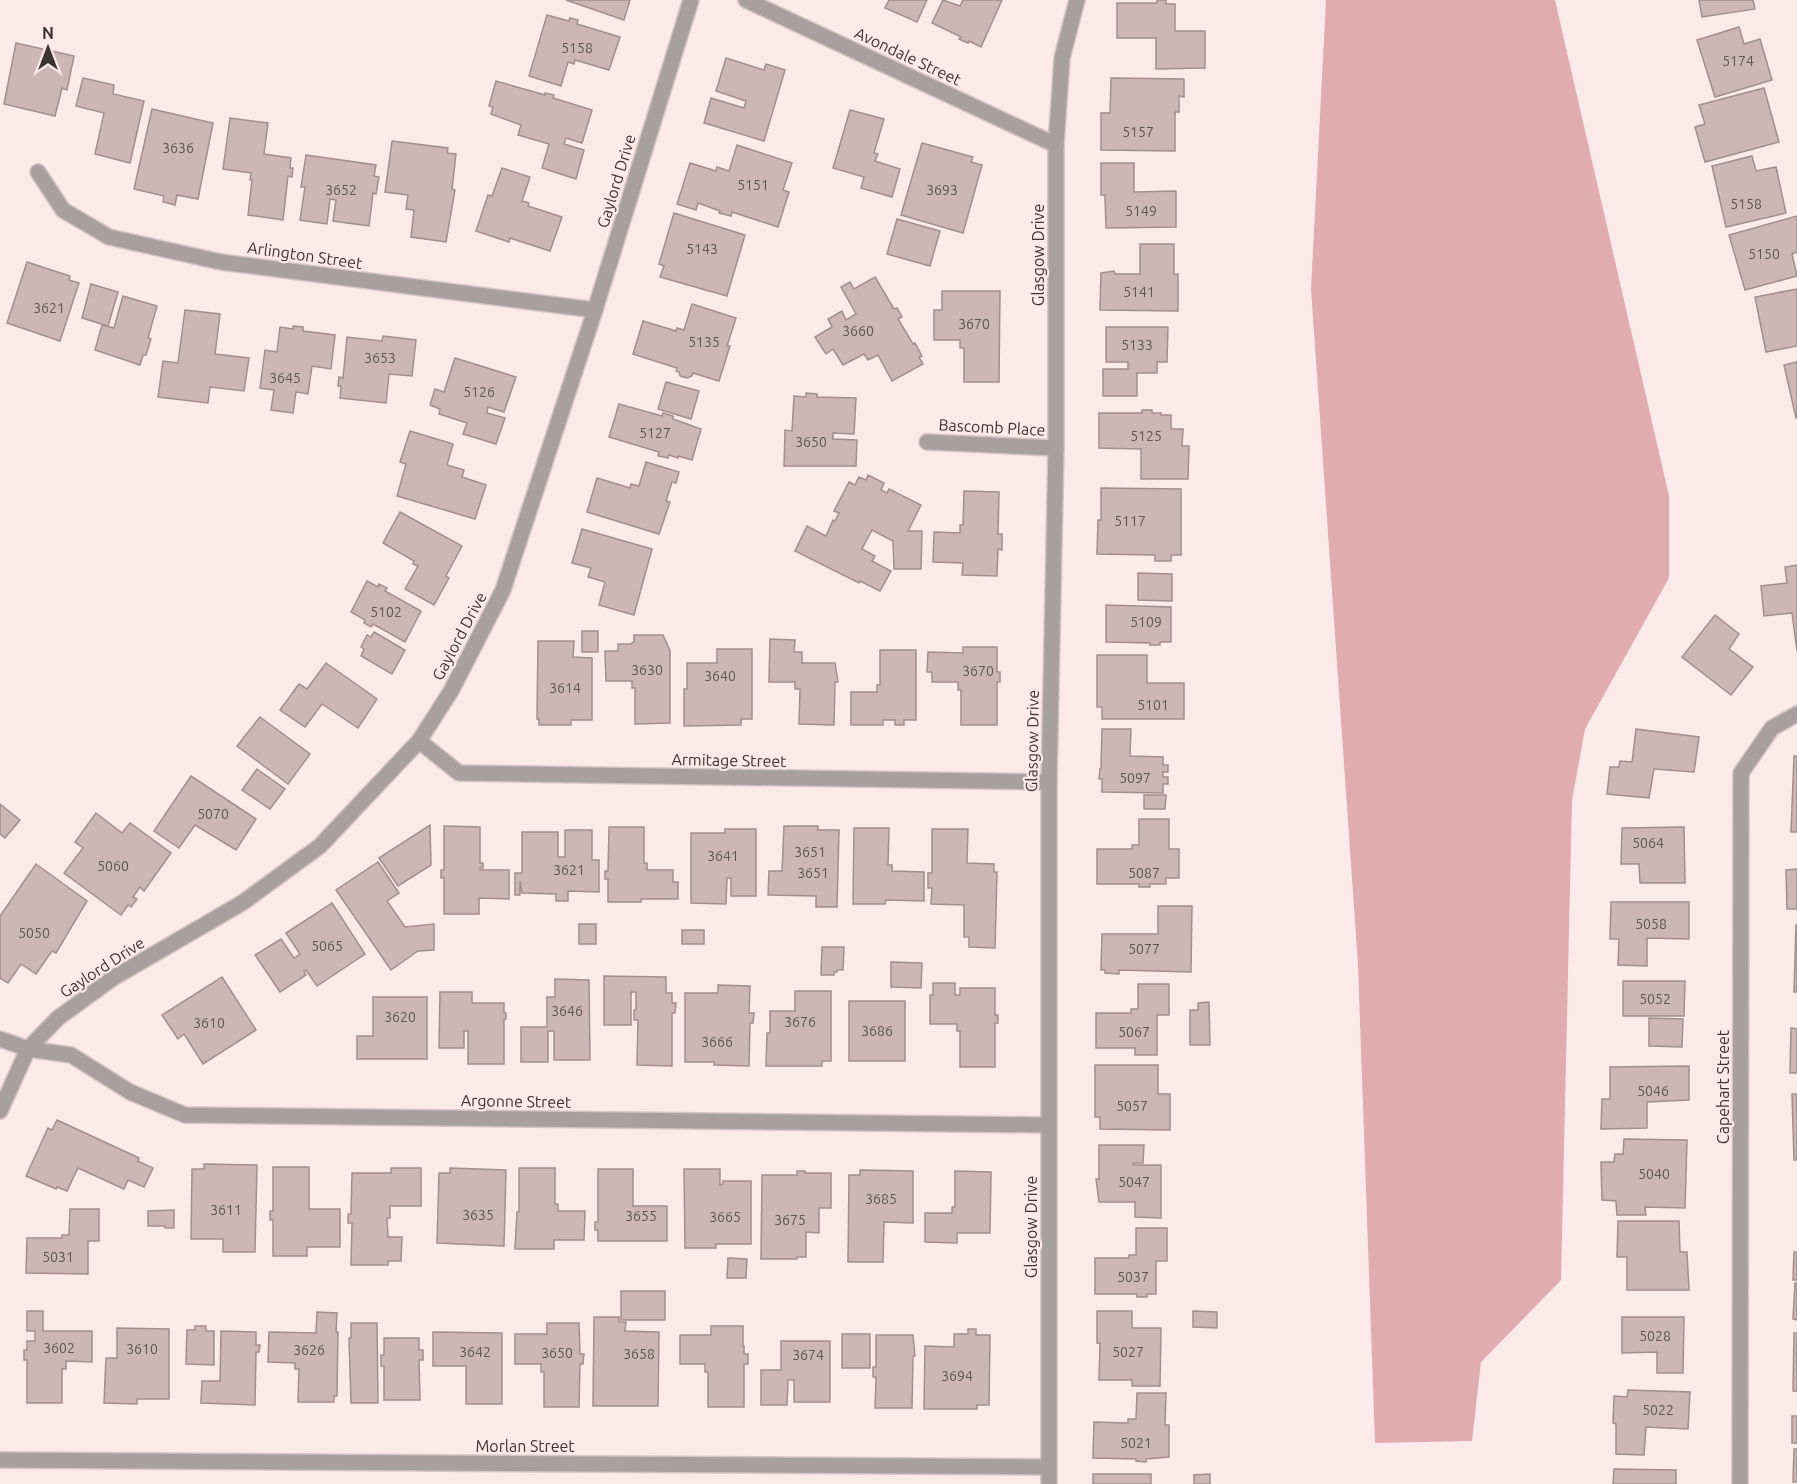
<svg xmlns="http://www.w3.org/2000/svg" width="1797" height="1484" font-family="Ubuntu,sans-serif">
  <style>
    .green { fill: #e0acb0 }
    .building { fill: #ccb6b7; stroke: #a38e8f; stroke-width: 1.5 }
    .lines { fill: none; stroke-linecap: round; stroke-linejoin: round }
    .minor-casing { stroke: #d6c5c6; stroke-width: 18 }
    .minor { stroke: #a99fa0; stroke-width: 15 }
    .labels { text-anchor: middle; stroke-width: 4.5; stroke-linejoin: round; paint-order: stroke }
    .number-label { font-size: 14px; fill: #605455 }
    .street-label { font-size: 16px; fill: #3c3334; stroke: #fceaeb }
  </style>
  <rect width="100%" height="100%" fill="#fceaeb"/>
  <path class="green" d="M1326 0H1555L1669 496V578L1585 729 1572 800 1561 1280 1481 1362 1472 1441 1375 1443 1358 965 1311 289Z"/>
  <g class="building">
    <path d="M566 0H630L624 20Z"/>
    <path d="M889 0H927L917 22 885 8Z"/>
    <path d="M943 0 960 6 963 0H1002L981 47 969 41 968 43 959 39 961 37 932 23Z"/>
    <path d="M1157 0H1166V4H1175V31H1205V68L1156 69V38H1117V3H1157Z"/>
    <path d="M1699 0H1753L1755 9 1702 17Z"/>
    <path d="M547 15 569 21 570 18 578 20 577 24 620 37 609 70 575 60 574 64 568 62 561 86 529 76Z"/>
    <path d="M1739 27 1744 44 1760 39 1772 80 1715 97 1697 40Z"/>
    <path d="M16 43 74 56 67 90 62 88 55 116 4 104Z"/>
    <path d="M726 58 764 70 766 64 785 70 764 141 704 123 711 98 744 108 746 101 716 91Z"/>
    <path d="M83 78 114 85 113 94 144 101 130 163 95 154 104 113 76 106Z"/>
    <path d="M1111 78 1184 79V97L1179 96V112H1175V151L1101 150V113H1110Z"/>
    <path d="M496 81 545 95V93L554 95 553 98 592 110 582 143 566 138 564 144 584 150 576 179 542 168 549 144 518 135 521 125 491 114 493 107 489 106Z"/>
    <path d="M1764 88 1779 142 1705 162 1695 127 1705 124 1699 105Z"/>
    <path d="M152 109 213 123 198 199 177 195 175 205 163 202 164 196 134 189Z"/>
    <path d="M850 110 884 119 874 153 878 154 875 161 900 169 892 197 861 188 864 177 833 168Z"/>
    <path d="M230 118 268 123 264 154 291 158 290 168H293L292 177 288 176 283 220 248 215 252 180H250L251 173 223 169Z"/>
    <path d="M392 141 448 148 447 153 456 154 452 189 455 190 446 242 411 237 414 210 406 209 408 195 385 192Z"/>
    <path d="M922 143 973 157 971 162 982 165 963 233 901 215Z"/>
    <path d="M737 145 792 163 783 190 789 192 778 227 732 212 731 216 719 213 720 211 698 203 696 210 677 204 690 163 716 171 717 167 729 171Z"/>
    <path d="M306 155 376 165 374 176 379 177 376 194 373 193 369 226 333 221 336 200 330 199 327 224 300 220 305 187H301Z"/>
    <path d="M1752 156 1756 171 1776 167 1786 213 1726 227 1712 166Z"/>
    <path d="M1101 163H1134V192L1176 191V227L1106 228 1105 195H1101Z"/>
    <path d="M502 168 530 177 522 201 529 203 528 206 562 217 550 251 510 238 509 242 476 231 488 195 492 196Z"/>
    <path d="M674 213 745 235 727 296 660 277 664 266 659 264Z"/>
    <path d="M1797 216V252L1792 254 1797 276 1745 290 1729 235Z"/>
    <path d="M897 219 940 231 930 266 887 254Z"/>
    <path d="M1140 244H1174V274H1178V311L1100 310 1101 273 1114 271 1115 274H1140Z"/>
    <path d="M27 262 70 276 69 280 79 283 60 341 7 323Z"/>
    <path d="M875 277 894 309 897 308 902 317 898 319 913 344 915 343 922 356 919 357 923 364 892 381 878 355 868 360 864 354 843 365 833 349 826 354 815 337 832 327 828 319 842 311 846 320 856 314 841 287 850 282 854 289Z"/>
    <path d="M91 284 118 292 108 326 82 318Z"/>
    <path d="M1797 289V346L1766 352 1755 297Z"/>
    <path d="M942 291H1000L999 382H964V348H960V340H934V310H942Z"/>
    <path d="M123 296 157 306 148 338 151 339 146 355H143L140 365 95 350 102 325 114 328Z"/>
    <path d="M692 304 736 318 727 346H730L719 381 693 373 692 376 687 378 680 376 679 372 676 371 677 368 633 354 643 321 676 331 677 328 684 330Z"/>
    <path d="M185 310 220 314 215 354 249 358 244 391 210 387 208 403 158 397 163 361 178 363Z"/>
    <path d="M293 326 303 327V331L335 335 331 369 312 366 308 394 296 392 293 413 271 410 274 390 260 388 265 350 277 352 280 327 293 329Z"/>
    <path d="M1106 327H1168L1167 362H1157V373H1137V396H1103V369H1128V362H1106Z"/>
    <path d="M383 336 416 340 412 376 389 374 386 403 340 398 341 386H338L339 377 343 378 347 337 382 341Z"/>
    <path d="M455 358 516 377 504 412 488 407 487 413 505 418 496 444 463 434 467 423 439 414 440 409 430 405 435 389 444 392Z"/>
    <path d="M1797 362V418H1796L1784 365Z"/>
    <path d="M666 382 699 391 691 419 658 409Z"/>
    <path d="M806 393 817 394V397L856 398 854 434 833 433V439L857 440 856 466H784L785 430 792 431 794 396 806 397Z"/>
    <path d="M619 404 662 416 663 413 673 416V419L701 429 692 460 678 456V458L669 455 668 458 658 456 659 452 609 437Z"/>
    <path d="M1142 410H1152V413H1161V415H1171V429H1183L1182 446H1189L1188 479H1141V449L1099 448V413H1142Z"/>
    <path d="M410 431 453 444 447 465 464 470 462 477 486 485 475 519 397 496 406 464 400 462Z"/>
    <path d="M646 462 679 472 676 483 672 482 666 501 670 502 659 534 587 512 597 478 630 488 631 484 639 486Z"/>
    <path d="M868 475 884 483 881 490 887 493 889 489 921 505 908 531H922L921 569H894L893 541 872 530 862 549 875 556 872 561 891 571 880 591 860 581 859 583 795 551 807 526 826 536 833 520 835 521 839 513 834 511 849 482 855 485 859 477 866 480Z"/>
    <path d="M1101 488 1181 489V555H1171V561H1155V555L1097 554 1098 520H1101Z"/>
    <path d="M964 491 999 492 998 534H1002V550L998 549 997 576 962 575 963 563 933 562 934 532 960 533V525H963Z"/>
    <path d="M400 512 462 546 446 576 449 578 434 605 405 589 418 566 413 564 414 561 383 543Z"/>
    <path d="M582 529 652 549 634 615 599 605 605 582 588 577 591 568 572 563Z"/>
    <path d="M1797 565V651L1792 613 1764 616 1761 586 1787 583 1785 567Z"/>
    <path d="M1138 573 1172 574V601L1138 600Z"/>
    <path d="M367 581 378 587 379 584 387 588 385 591 421 611 405 642 373 624 371 627 364 623 365 620 351 612Z"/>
    <path d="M1106 605 1171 607V642H1160V645H1150V643L1106 642Z"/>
    <path d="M1715 615 1739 634 1729 649 1753 667 1731 695 1682 657Z"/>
    <rect x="582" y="631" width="16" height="21"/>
    <path d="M374 632 405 650 392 674 361 656 364 649 361 647 367 635 371 637Z"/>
    <path d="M634 635H663L670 651V723L635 724V688H632V681H606L605 651H618V644H631L634 641Z"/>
    <path d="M770 639 795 640 794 652H802V663H835L838 682H835L834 725 799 724 800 689H795V682H769Z"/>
    <path d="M538 641H574L573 657 592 658V720H571V725H539V719H537Z"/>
    <path d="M963 647H997V672H1000V682H997V725H961V690H958V682H932V672H927L928 652 963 653Z"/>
    <path d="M717 649H752V719H741V725L684 726V689H687V663H717Z"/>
    <path d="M880 650H916V720H904V725H895V720H883V725H851V692H877V685H880Z"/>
    <path d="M1097 655H1147V683H1184V719H1102V707H1097Z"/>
    <path d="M326 663 377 699 358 728 322 704 305 727 280 710 299 684 307 689Z"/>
    <path d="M260 717 310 754 288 784 237 746Z"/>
    <path d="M1102 729H1131L1130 756 1163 757V765H1168V772H1163V777H1168V784H1163V793L1102 792V779H1099L1100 769H1101Z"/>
    <path d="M1636 729 1699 737 1694 772 1654 769 1649 798 1607 794 1610 767H1619L1620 761 1632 762Z"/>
    <path d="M1794 756H1797V832H1791Z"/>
    <path d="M257 769 285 789 270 809 242 790Z"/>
    <path d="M191 776 256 819 236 850 195 825 179 848 154 831Z"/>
    <path d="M1144 795H1166L1165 809H1144Z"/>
    <path d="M0 804 20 820 5 838 0 834Z"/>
    <path d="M96 813 122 833 130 823 171 853 144 891 140 887 133 897 137 899 131 907 128 905 121 915 64 873 83 848 75 842Z"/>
    <path d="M1139 819H1169V849H1179V878H1166V884H1150V887H1139V884H1097V849H1132V845H1139Z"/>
    <path d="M430 825 431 865 398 886 379 858Z"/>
    <path d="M444 826 480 827V863H483V868H480V870H509V899L479 898V914H444V878H441V870H444Z"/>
    <path d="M784 826H818V830H839L837 907H816V896L768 895 769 871H782Z"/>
    <path d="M609 827H644V863H647V870H673V882H678V899H641V902H608V879H605V871H608Z"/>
    <path d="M1684 827 1685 883H1640L1639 864H1621L1622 828Z"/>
    <path d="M854 828H889L888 865H892V871L924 872V901L886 900 885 904H853Z"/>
    <path d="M725 829H756V896H731V878H727L726 904 691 903V833H725Z"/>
    <path d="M932 829H968L967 863 994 864V872H997L995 948 969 947V937H964V905L931 904 932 888H928V873H932Z"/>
    <path d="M565 830H592V860H599V892L568 891V901H556V894L522 893 520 881V895H515V873H522V832H558V857H565Z"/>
    <path d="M378 862 399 893 387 901 405 927 434 924V950L418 951 391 970 336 890Z"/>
    <path d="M36 864 87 901 56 953 52 951 36 974 21 964 8 983 0 978V916Z"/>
    <path d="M1797 869V909H1787L1786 870Z"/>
    <path d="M1611 902H1689V939L1647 938V966L1618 965 1619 939H1610Z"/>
    <path d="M332 903 365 954 317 986 306 970 304 971 306 975 280 992 255 955 281 939 294 958 300 954 286 933Z"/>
    <path d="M1158 906H1192L1191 972 1119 970V974L1105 973V970H1101L1102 934H1158Z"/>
    <rect x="579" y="924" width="17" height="20"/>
    <path d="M1796 925H1797V992H1794Z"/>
    <rect x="682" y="930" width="22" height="14"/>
    <path d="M822 947H844L843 970H837V972H834V975H821Z"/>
    <path d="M891 962 922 963 921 988 891 987Z"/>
    <path d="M604 976 666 977V993H672V1003H676L675 1013H672V1066L637 1065 638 1020H634V1010H636V992H631V1025H604Z"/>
    <path d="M222 977 256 1030 203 1064 184 1034 178 1039 162 1015Z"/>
    <path d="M555 979 589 980 590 1060H554V1031H548V1062H521V1027H547V997H555Z"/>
    <path d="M1623 981H1685L1684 1016H1623Z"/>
    <path d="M933 983H955V995H960V988H995V1015H998V1023H995V1067H960V1031H957V1024H930V995H933Z"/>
    <path d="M1138 984H1169V1015H1157V1055H1135V1048H1096V1013H1131V1009H1138Z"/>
    <path d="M718 985 750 986 749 1013H754L753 1023H750L749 1066 714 1065V1062H685V993H718Z"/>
    <path d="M795 991H831V1061H822V1066H766L767 1033H770V1011H795Z"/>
    <path d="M440 992H472V1003H504V1013H506V1019H504V1064H468V1031H464V1048H439Z"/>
    <path d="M373 997H427V1059H357V1036H373Z"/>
    <rect x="849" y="1001" width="56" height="60"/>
    <path d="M1209 1002 1210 1045H1190V1010H1198V1003Z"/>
    <path d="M1649 1018 1683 1019 1682 1047 1649 1046Z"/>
    <path d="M1791 1028 1797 1029V1073H1790Z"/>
    <path d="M1095 1065H1158V1094H1170V1130L1100 1129V1117H1095Z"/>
    <path d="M1689 1066V1100L1647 1102V1128L1601 1129 1602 1099H1610V1067Z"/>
    <path d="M1792 1094H1797V1160H1794Z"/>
    <path d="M57 1120 139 1158 138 1161 153 1168 144 1187 128 1180 124 1189 78 1168 67 1191 57 1187 56 1189 26 1176 48 1128 52 1130Z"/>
    <path d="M1624 1139 1687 1140 1685 1208 1645 1207 1646 1215H1617L1616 1201 1602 1200 1601 1162H1614L1615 1154H1623Z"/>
    <path d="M1099 1145H1144L1143 1163H1133V1165H1161V1218L1135 1217V1202H1099L1096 1179H1099Z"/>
    <path d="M204 1164 257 1165 255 1252H223V1239H191L192 1169H204Z"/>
    <path d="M273 1167H309V1209H340V1247H307V1256H273V1220H270V1211H273Z"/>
    <path d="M391 1168H421V1206H390V1218H387L388 1237H402L401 1261H388V1265H351L352 1223H348V1214H351L352 1173H391Z"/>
    <path d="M450 1168 506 1170 504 1246 437 1243 439 1173H450Z"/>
    <path d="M519 1168H555V1204H558V1211H585L584 1240H554V1249H515L517 1212H519Z"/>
    <path d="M598 1169H633V1206H667V1241H598V1230H595V1222H598Z"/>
    <path d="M684 1169H720V1185L723 1184V1181H751V1244H716V1248H685Z"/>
    <path d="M860 1170 913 1171V1223L884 1222 883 1262H848L849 1175H860Z"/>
    <path d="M797 1171H805V1173H831V1208H819V1233L806 1232V1257H797V1259H761L762 1175H797Z"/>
    <path d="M955 1171 991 1172 990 1233H957V1243L925 1242V1213H952V1207H955Z"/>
    <path d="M70 1209H99V1241H88V1274L26 1273 27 1238H62V1235H69Z"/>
    <path d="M174 1210V1228H165V1226H148V1211Z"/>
    <path d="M1618 1221H1679L1680 1252H1687L1689 1290H1627V1257H1617Z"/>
    <path d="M1136 1228H1167V1261H1156V1294H1147V1297H1137V1294H1095V1258H1129V1255H1136Z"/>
    <path d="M1794 1252H1797V1280H1793Z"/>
    <path d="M728 1258 747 1259 746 1278H727Z"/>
    <path d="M1795 1283H1797V1320L1793 1319Z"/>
    <rect x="621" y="1291" width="44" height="29"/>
    <path d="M27 1311H43V1331H92V1362L66 1361V1369H62V1403H27V1360H24V1350H27V1341H35V1331H27Z"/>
    <path d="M1097 1311H1132V1328H1161L1160 1386H1132V1380H1099L1100 1343H1097Z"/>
    <path d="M1193 1311 1217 1312V1328L1193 1327Z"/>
    <path d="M317 1312 337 1313 336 1332H338L337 1396H334V1402H298L299 1369H295V1363L268 1362 269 1332 316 1333Z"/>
    <path d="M594 1317H619V1322H626L625 1331 659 1332 658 1406H593Z"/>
    <path d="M1622 1317H1684L1683 1373H1657V1352L1622 1353Z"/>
    <path d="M351 1323H377L378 1403H351L349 1338H351Z"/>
    <path d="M547 1323H579L580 1354H584L583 1364H580L579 1407H544V1372H541V1364H515V1334H547Z"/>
    <path d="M195 1326H206V1331H214V1365L186 1364 187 1330H195Z"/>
    <path d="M711 1326H743V1346H744V1354H748V1364H744V1407H708V1372H705V1364H680V1335H711Z"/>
    <path d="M117 1328 169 1329V1399H137V1404L104 1403 106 1358H117Z"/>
    <path d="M968 1329H976V1335H990L989 1405H977V1409H924L925 1346 954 1347V1334H968Z"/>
    <path d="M221 1331 256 1332V1345H260L259 1352H256L255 1405 201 1403 202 1381H220Z"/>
    <path d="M433 1332 502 1333V1404H466V1366H433Z"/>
    <path d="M1794 1333H1797V1391H1793Z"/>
    <rect x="842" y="1334" width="28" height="34"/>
    <path d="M876 1335H913L915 1356H913L912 1408H875L876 1377H873V1367H876Z"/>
    <path d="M384 1338H419V1350H423V1360H419L420 1400H384V1366H381V1355H384Z"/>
    <path d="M781 1341H830V1402H794V1380H788L787 1405H761V1370H781Z"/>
    <path d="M1628 1390 1690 1392 1688 1429 1646 1427 1644 1455 1616 1454V1424L1613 1423 1614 1396 1627 1397Z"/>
    <path d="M1137 1393H1166L1165 1425H1169V1457L1146 1459V1462L1136 1461V1459L1093 1458 1094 1422 1128 1423V1419H1136Z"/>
    <rect x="1792" y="1416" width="5" height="27"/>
    <path d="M1794 1449H1797V1482H1793Z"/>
    <path d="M1614 1469 1676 1470V1484H1613Z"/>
    <rect x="1093" y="1474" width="58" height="10"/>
    <path d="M1210 1474V1484H1194V1475Z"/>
  </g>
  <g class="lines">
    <defs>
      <g id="minor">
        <path d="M746 0 1056 145"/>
        <path d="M38 172 63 210 109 237 221 262 595 310"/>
        <path d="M927 442 1056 448"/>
        <path d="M419 741 459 773 1049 782"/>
        <path d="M0 1039 28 1049 71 1055 130 1092 185 1115 1049 1125"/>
        <path d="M0 1111 28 1049 58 1018 113 978 242 903 320 846 419 741 451 691 503 590 595 310 691 0"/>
        <path d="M0 1460 1049 1467"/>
        <path d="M1049 1484V782L1056 448V145L1062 58 1077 0"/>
        <path d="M1740 1484 1741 773 1772 728 1797 714"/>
      </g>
    </defs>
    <use href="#minor" class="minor-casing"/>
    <use href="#minor" class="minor"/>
  </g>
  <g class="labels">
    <g class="number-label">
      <text x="577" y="53">5158</text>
      <text x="1738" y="66">5174</text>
      <text x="1138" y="137">5157</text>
      <text x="178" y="153">3636</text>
      <text x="753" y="190">5151</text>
      <text x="341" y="195">3652</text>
      <text x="942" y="195">3693</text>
      <text x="1746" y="209">5158</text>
      <text x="1141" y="216">5149</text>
      <text x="702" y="254">5143</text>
      <text x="1764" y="259">5150</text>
      <text x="1139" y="297">5141</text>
      <text x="49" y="313">3621</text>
      <text x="974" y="329">3670</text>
      <text x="858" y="336">3660</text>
      <text x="704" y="347">5135</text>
      <text x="1137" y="350">5133</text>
      <text x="380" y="363">3653</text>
      <text x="285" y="383">3645</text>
      <text x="479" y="397">5126</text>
      <text x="655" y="438">5127</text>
      <text x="1146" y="441">5125</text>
      <text x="811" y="447">3650</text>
      <text x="1130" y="526">5117</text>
      <text x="386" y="617">5102</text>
      <text x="1146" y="627">5109</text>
      <text x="647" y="675">3630</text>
      <text x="978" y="676">3670</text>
      <text x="720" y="681">3640</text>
      <text x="565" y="693">3614</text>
      <text x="1153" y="710">5101</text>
      <text x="1135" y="783">5097</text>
      <text x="213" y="819">5070</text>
      <text x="1648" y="848">5064</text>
      <text x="810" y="857">3651</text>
      <text x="723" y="861">3641</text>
      <text x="113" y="871">5060</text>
      <text x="569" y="875">3621</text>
      <text x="813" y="878">3651</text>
      <text x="1144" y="878">5087</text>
      <text x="1651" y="929">5058</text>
      <text x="34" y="938">5050</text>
      <text x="327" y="951">5065</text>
      <text x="1144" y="954">5077</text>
      <text x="1655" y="1004">5052</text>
      <text x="567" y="1016">3646</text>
      <text x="400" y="1022">3620</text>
      <text x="800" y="1027">3676</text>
      <text x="209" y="1028">3610</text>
      <text x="877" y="1036">3686</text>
      <text x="1134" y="1037">5067</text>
      <text x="717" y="1047">3666</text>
      <text x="1653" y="1096">5046</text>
      <text x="1132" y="1111">5057</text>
      <text x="1654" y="1179">5040</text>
      <text x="1134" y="1187">5047</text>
      <text x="881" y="1204">3685</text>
      <text x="226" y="1215">3611</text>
      <text x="478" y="1220">3635</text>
      <text x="641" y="1221">3655</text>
      <text x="725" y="1222">3665</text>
      <text x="790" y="1225">3675</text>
      <text x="58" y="1262">5031</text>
      <text x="1133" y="1282">5037</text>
      <text x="1655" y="1341">5028</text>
      <text x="59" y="1353">3602</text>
      <text x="142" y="1354">3610</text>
      <text x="309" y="1355">3626</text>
      <text x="475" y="1357">3642</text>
      <text x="1128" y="1357">5027</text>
      <text x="557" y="1358">3650</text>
      <text x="639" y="1359">3658</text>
      <text x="808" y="1360">3674</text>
      <text x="957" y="1381">3694</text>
      <text x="1658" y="1415">5022</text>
      <text x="1136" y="1448">5021</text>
    </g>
    <g class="street-label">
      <text transform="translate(908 56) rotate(25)" y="6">Avondale Street</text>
      <text transform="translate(616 181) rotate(-73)" y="6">Gaylord Drive</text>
      <text transform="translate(305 255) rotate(8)" y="6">Arlington Street</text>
      <text transform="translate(1038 255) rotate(-90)" y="6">Glasgow Drive</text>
      <text transform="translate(992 427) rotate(3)" y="6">Bascomb Place</text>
      <text transform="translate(459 636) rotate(-62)" y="6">Gaylord Drive</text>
      <text transform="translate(1032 741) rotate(-89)" y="6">Glasgow Drive</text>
      <text transform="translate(729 760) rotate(1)" y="6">Armitage Street</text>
      <text transform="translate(102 967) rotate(-33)" y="6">Gaylord Drive</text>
      <text transform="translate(1723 1087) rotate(-90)" y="6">Capehart Street</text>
      <text transform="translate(516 1101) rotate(1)" y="6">Argonne Street</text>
      <text transform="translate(1031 1227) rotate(-90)" y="6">Glasgow Drive</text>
      <text x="525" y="1452">Morlan Street</text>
    </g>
  </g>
  <g transform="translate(48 48)" stroke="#fceaeb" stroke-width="4.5" paint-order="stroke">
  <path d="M0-4.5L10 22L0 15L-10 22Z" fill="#3c3334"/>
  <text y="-9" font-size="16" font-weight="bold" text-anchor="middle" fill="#3c3334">N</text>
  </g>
</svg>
